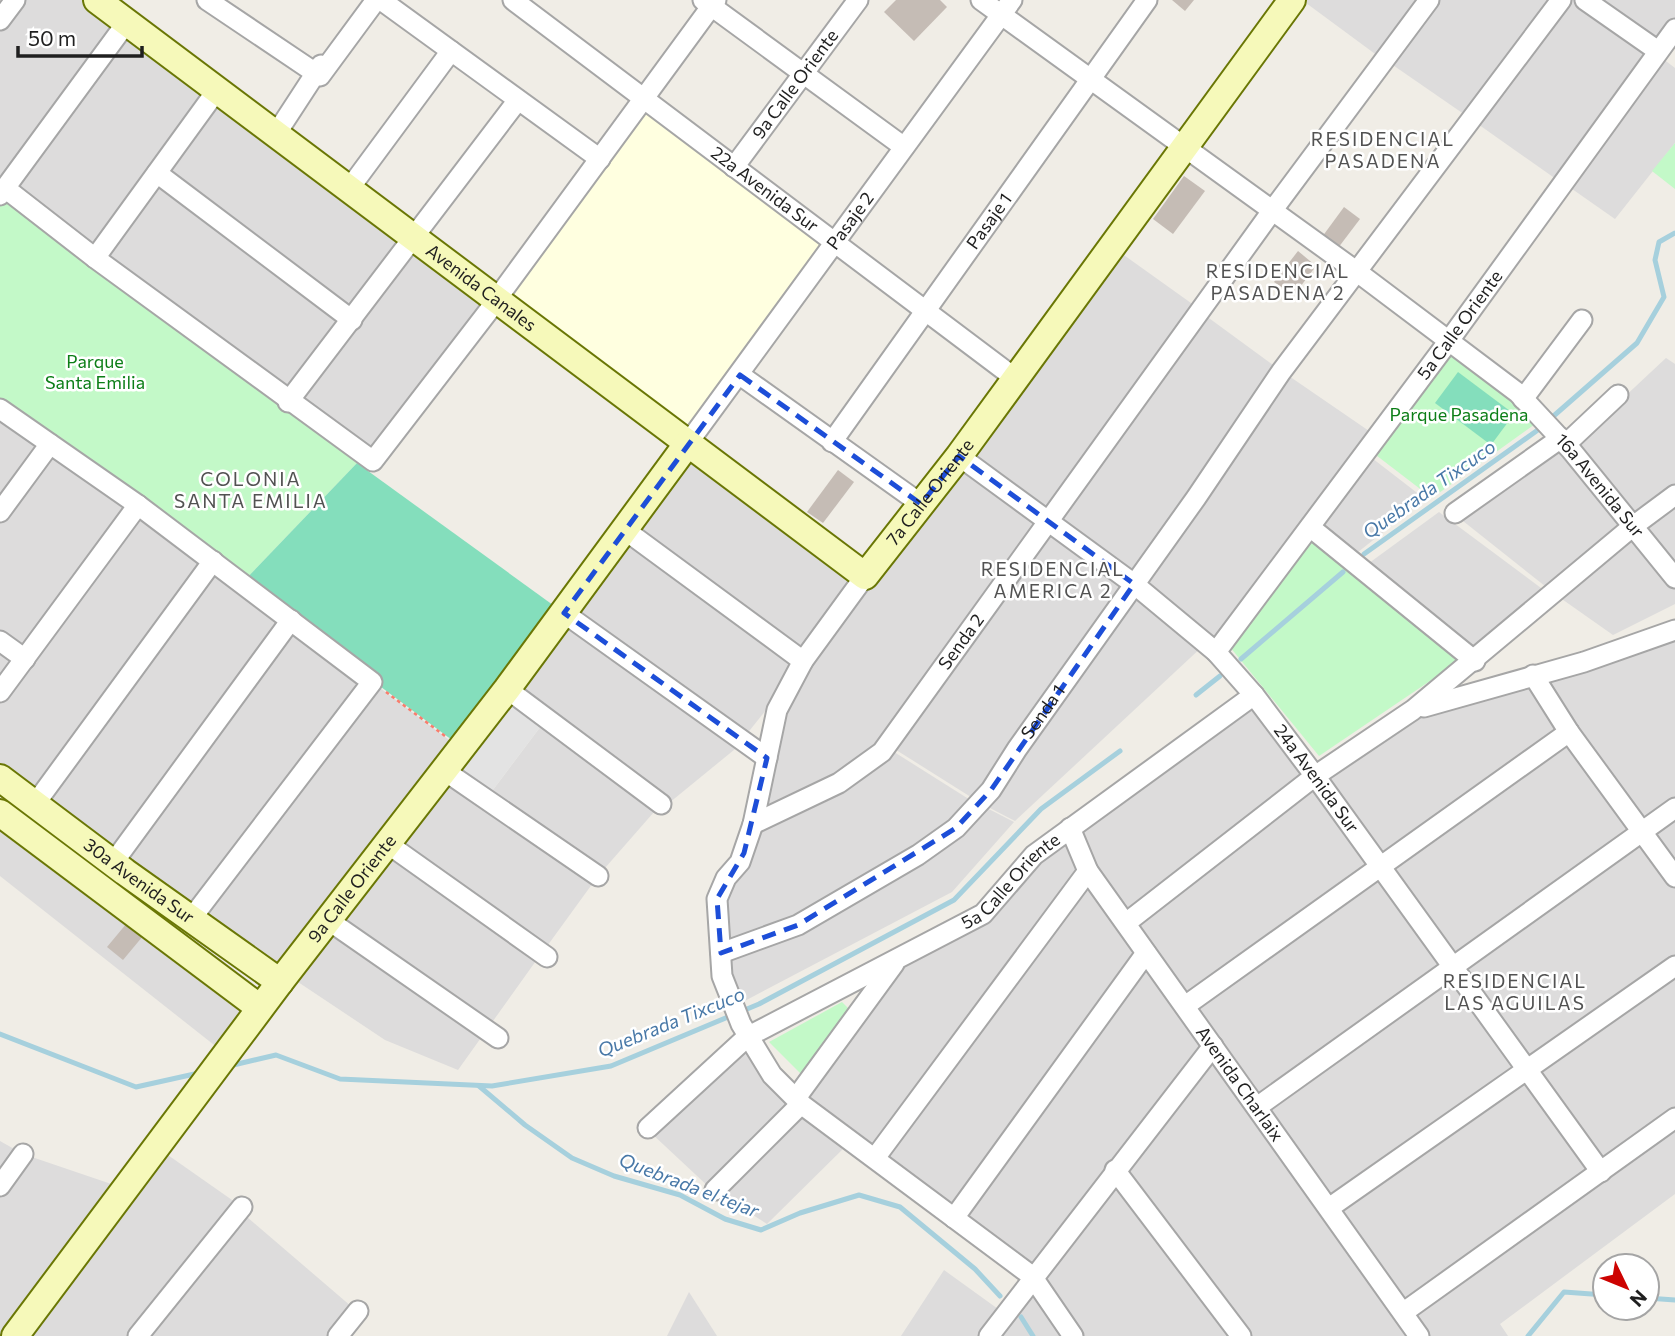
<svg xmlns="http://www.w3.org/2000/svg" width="1675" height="1336" font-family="Commissioner,sans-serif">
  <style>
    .residential { fill: #dddcdc }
    .education { fill: #ffffe0 }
    .park { fill: #c3f9c8 }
    .pitch { fill: #84debc }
    .parking { fill: #e3e3e3 }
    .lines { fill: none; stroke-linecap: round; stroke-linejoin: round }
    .stream { stroke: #a6d0dd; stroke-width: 5 }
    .building { fill: #c5bcb5 }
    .street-casing { stroke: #a6a6a6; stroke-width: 23 }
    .secondary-casing { stroke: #6a7705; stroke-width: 30 }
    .path { stroke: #f97d6d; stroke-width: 2.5; stroke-dasharray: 3.5 3.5; stroke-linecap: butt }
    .street { stroke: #fff; stroke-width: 19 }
    .secondary { stroke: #f6f9ba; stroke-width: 26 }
    .marked { fill: none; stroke: #1d4ed8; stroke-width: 5; stroke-dasharray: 14 9; stroke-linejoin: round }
    .labels { text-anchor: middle; stroke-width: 5; stroke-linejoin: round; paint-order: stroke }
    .street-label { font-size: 18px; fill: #1f1f1f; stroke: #fff }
    .park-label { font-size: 18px; fill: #0c7e17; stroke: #fff }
    .neighbourhood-label { font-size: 19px; letter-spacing: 2px; fill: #525252; stroke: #fff }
    .water-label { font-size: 19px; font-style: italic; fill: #4878a7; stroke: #fff }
  </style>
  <rect width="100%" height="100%" fill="#f0ede6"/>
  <g class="residential">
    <path d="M19 0H96L125 21 0 190V25Z"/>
    <path d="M1302 0H1426L1382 59Z"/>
    <path d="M1433 0H1558L1471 119 1387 61Z"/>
    <path d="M1564 0H1675V27L1563 184 1475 122Z"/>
    <path d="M127 26 215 91 95 256 8 188Z"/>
    <path d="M1658 55 1675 68V143L1615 219 1565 184Z"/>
    <path d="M215 93 413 241 291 398 100 258Z"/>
    <path d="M416 243 492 300 373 456 294 400Z"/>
    <path d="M1114 248 1198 308 1048 517 964 454Z"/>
    <path d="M1202 313 1277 368 1134 579 1052 521Z"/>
    <path d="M1666 358 1675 364V489L1634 519 1574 444Z"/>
    <path d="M1286 374 1372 433 1216 646 1139 583Z"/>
    <path d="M0 408 216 564 457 746 388 850 538 958 458 1070 385 1040 286 974 0 770Z"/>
    <path d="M689 450 860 578 802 656 630 530Z"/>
    <path d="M1563 450 1626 525 1550 590 1463 521Z"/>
    <path d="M1368 455 1425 499 1353 556 1316 527Z"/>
    <path d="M959 458 1046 521 879 748 823 786 758 817 783 711 807 665Z"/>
    <path d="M1675 501V569L1641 527Z"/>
    <path d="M1439 512 1545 591 1474 652 1365 566Z"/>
    <path d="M1049 524 1128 584 974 799 893 748Z"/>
    <path d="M1632 533 1675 586V604L1613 635 1559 597Z"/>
    <path d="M625 537 802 665 746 735 570 612Z"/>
    <path d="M1135 588 1204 645 1015 821 986 806Z"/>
    <path d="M566 619 740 745 669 803 511 686Z"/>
    <path d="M1675 634V803L1644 825 1539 678Z"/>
    <path d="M1532 679 1564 730 1380 861 1318 779 1417 713Z"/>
    <path d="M1253 697 1311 776 1126 920 1073 829Z"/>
    <path d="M544 722 661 804 598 876 545 949 394 843 442 774 486 799Z"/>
    <path d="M1569 736 1639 830 1453 963 1383 867Z"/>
    <path d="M891 750 975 803 953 827 796 922 724 947 722 899 758 829Z"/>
    <path d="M1314 780 1376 865 1186 1002 1130 924Z"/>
    <path d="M981 805 1014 822 952 892 737 1005 722 953 773 937Z"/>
    <path d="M1675 813V870L1648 832Z"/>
    <path d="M0 818 255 1008 223 1052 0 876Z"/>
    <path d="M1069 836 1083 871 874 1153 801 1098 901 964Z"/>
    <path d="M1642 836 1675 882V960L1527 1064 1458 967Z"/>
    <path d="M1379 871 1448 966 1257 1101 1190 1007Z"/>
    <path d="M1087 876 1140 953 954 1211 880 1157Z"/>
    <path d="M1147 958 1210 1045 1031 1272 960 1217Z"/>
    <path d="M1675 970V1114L1601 1167 1532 1071Z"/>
    <path d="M1452 972 1522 1068 1331 1202 1263 1108Z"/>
    <path d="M746 1044 797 1103 711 1189 650 1132Z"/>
    <path d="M1213 1046 1419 1336H901L944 1270 1005 1314Z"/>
    <path d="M1526 1074 1595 1171 1405 1306 1335 1208Z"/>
    <path d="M801 1108 849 1143 767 1224 718 1193Z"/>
    <path d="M1675 1120V1194L1500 1324 1508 1336H1424L1407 1312Z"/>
    <path d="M0 1141 23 1154 126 1189 15 1336H0Z"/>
    <path d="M165 1153 242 1207 134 1336H23Z"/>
    <path d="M247 1217 352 1307 330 1336H149Z"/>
    <path d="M689 1292 717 1336H667Z"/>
  </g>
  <path class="education" d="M644 99 835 243 688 443 504 289Z"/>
  <g class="park">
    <path d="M1675 143V189L1652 171Z"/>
    <path d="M0 195 357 463 242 583 0 408Z"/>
    <path d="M1448 342 1542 419 1432 498 1368 449Z"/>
    <path d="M1311 538 1461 660 1319 756 1230 647Z"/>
    <path d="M842 1002 851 1011 807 1080 769 1042Z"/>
  </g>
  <g class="pitch">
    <path d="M1458 372 1514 414 1491 445 1435 403Z"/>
    <path d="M357 463 564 613 464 749 242 583Z"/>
  </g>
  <path class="parking" d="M506 693 544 722 486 799 447 768Z"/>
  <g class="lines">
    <g class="stream">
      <path d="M1549 420 1637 343 1664 297 1655 260 1659 242 1675 233"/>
      <path d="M1364 554 1542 427"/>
      <path d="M1241 659 1343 572"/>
      <path d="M1196 695 1220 676"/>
      <path d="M0 1034 136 1087 199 1073"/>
      <path d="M229 1066 276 1055 340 1079 492 1086 611 1066 759 1004 954 900 1041 809 1120 751"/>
      <path d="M479 1086 525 1125 572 1158 614 1176 680 1195 725 1219 761 1230 800 1213 859 1195 900 1207 975 1269 1000 1296"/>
      <path d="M1647 1298 1675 1300"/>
      <path d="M1021 1317 1033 1336"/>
      <path d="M1528 1336 1564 1292 1605 1295"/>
    </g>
  </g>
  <g class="building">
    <path d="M896 0H940L947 7 914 41 884 12Z"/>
    <path d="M1172 0H1194L1185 11Z"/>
    <path d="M1184 176 1205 191 1173 234 1153 219Z"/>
    <path d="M1344 207 1360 219 1338 248 1322 237Z"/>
    <path d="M1298 251 1316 266 1294 295 1274 282Z"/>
    <path d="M838 470 854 482 823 523 807 512Z"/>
    <path d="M127 923 143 936 123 960 107 947Z"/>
  </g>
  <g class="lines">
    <defs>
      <g id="street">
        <path d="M207 0 320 76 376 0"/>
        <path d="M381 0 600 159"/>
        <path id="s1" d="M513 0 1016 379"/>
        <path d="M703 0 904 147"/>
        <path id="s2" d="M981 0 1356 271 1518 393 1571 450 1675 578"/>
        <path d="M1585 0 1658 51"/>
        <path d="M0 20 15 0"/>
        <path d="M276 134 321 65"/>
        <path id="s3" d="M734 167 858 0"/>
        <path d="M157 173 352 320"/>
        <path d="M5 188 95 258 373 461 497 300"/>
        <path d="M349 189 451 51"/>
        <path d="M0 195 127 22"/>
        <path d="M95 258 217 90"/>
        <path d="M504 289 716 0"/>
        <path d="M740 375 921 504"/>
        <path d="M1523 399 1582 320"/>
        <path d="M288 402 518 100"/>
        <path d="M0 409 138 505 372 682 191 919"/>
        <path id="s4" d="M832 442 1147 0"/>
        <path id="s5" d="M688 443 1012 0"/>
        <path d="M1566 444 1618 395"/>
        <path id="s6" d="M959 456 1134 584 1216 652 1254 695 1315 776 1601 1172"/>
        <path d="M0 512 50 444"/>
        <path d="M1455 513 1561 438"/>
        <path d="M1310 527 1475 661"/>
        <path d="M625 530 803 661"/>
        <path d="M865 576 803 661 777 710 753 824 740 862 726 878 717 899 722 976 741 1024 772 1075 801 1104 1032 1276 1073 1336"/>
        <path d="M564 613 767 758"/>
        <path d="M0 641 25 659"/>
        <path id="s7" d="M1216 652 1448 342 1675 29"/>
        <path d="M1533 675 1569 732 1675 877"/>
        <path d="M507 689 661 804"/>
        <path d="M0 692 138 505"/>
        <path d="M1424 707 1584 662 1675 630"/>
        <path d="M445 771 598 876"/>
        <path d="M35 804 213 561"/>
        <path id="s8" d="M753 824 839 783 882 752 1272 211 1429 0"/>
        <path id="s9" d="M1070 828 1088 871 1419 1336"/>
        <path d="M388 844 547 957"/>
        <path d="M113 863 291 620"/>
        <path d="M328 920 498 1038"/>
        <path d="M1126 923 1315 776 1413 710 1632 527 1675 495"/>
        <path id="s10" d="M721 953 798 925 918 855 956 828 991 790 1017 749 1196 498 1281 372 1561 0"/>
        <path d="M1185 1006 1569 732"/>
        <path d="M796 1098 894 964"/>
        <path d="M1257 1107 1675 808"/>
        <path id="s11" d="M648 1128 747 1037 983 914 1034 855 1254 695"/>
        <path d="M875 1158 1088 871"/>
        <path d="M1115 1170 1241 1336"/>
        <path d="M0 1186 23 1154"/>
        <path d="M715 1190 801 1104"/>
        <path d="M1329 1208 1675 966"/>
        <path d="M954 1218 1146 953"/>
        <path d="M1404 1312 1675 1118"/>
        <path d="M138 1336 242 1207"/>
        <path d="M338 1336 358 1311"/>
        <path d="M989 1336 1213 1046"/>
      </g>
      <g id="secondary">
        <path id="s12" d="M97 0 865 576 959 456 1292 0"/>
        <path id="s13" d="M0 778 125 872 280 982"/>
        <path d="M0 813 260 1008"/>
        <path id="s14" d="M15 1336 280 982 507 689 688 443"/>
      </g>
    </defs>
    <use href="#street" class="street-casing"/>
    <use href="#secondary" class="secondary-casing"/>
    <path class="path" d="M386 692 445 736"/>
    <use href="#street" class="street"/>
    <use href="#secondary" class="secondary"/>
  </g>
  <path class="marked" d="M740 375 921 504 959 456 1134 584 991 790 956 828 798 925 721 953 717 899 744 853 767 758 564 613Z"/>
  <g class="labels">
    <g class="street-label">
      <text dy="6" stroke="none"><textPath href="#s3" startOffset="103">9a Calle Oriente</textPath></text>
      <text dy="6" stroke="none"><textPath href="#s1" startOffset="315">22a Avenida Sur</textPath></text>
      <text dy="6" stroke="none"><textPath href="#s4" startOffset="271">Pasaje 1</textPath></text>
      <text dy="6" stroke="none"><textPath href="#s5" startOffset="275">Pasaje 2</textPath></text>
      <text dy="6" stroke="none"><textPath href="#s12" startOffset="480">Avenida Canales</textPath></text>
      <text dy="6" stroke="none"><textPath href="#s7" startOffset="408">5a Calle Oriente</textPath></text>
      <text dy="6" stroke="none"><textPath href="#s2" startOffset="789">16a Avenida Sur</textPath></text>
      <text dy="6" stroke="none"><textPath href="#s12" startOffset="1066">7a Calle Oriente</textPath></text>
      <text dy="6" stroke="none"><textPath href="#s8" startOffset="284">Senda 2</textPath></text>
      <text dy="6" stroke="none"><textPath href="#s10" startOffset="413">Senda 1</textPath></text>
      <text dy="6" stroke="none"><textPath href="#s6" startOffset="485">24a Avenida Sur</textPath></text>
      <text dy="6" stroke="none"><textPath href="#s13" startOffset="173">30a Avenida Sur</textPath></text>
      <text dy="6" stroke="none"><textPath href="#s11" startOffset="443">5a Calle Oriente</textPath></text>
      <text dy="6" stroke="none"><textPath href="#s14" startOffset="560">9a Calle Oriente</textPath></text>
      <text dy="6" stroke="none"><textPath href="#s9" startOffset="308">Avenida Charlaix</textPath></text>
    </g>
    <g class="park-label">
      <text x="95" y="368">Parque<tspan x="95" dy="21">Santa Emilia</tspan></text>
      <text x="1459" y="421">Parque Pasadena</text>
    </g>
    <g class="neighbourhood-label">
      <text x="1383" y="146">RESIDENCIAL<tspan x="1383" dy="22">PASADENA</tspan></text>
      <text x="1278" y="278">RESIDENCIAL<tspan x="1278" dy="22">PASADENA 2</tspan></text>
      <text x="251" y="486">COLONIA<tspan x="251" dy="22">SANTA EMILIA</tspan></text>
      <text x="1053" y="576">RESIDENCIAL<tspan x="1053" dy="22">AMERICA 2</tspan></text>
      <text x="1515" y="988">RESIDENCIAL<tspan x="1515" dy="22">LAS AGUILAS</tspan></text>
    </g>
    <g class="water-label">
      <text transform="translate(1429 489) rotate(-35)" y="7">Quebrada Tixcuco</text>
      <text transform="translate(671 1022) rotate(-22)" y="7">Quebrada Tixcuco</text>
      <text transform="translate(689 1185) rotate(21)" y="7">Quebrada el tejar</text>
    </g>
  </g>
  <g transform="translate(1626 1287) rotate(133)"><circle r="33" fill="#ffffff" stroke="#a5a5a5" stroke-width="2"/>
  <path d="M0-5L12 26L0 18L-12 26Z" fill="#cd0301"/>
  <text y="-10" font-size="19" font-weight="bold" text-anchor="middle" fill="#1f1f1f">N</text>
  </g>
  <path d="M18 46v10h124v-10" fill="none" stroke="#1f1f1f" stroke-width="3.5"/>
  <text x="28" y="46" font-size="21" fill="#1f1f1f" stroke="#ffffff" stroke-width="5" paint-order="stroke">50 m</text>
</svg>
